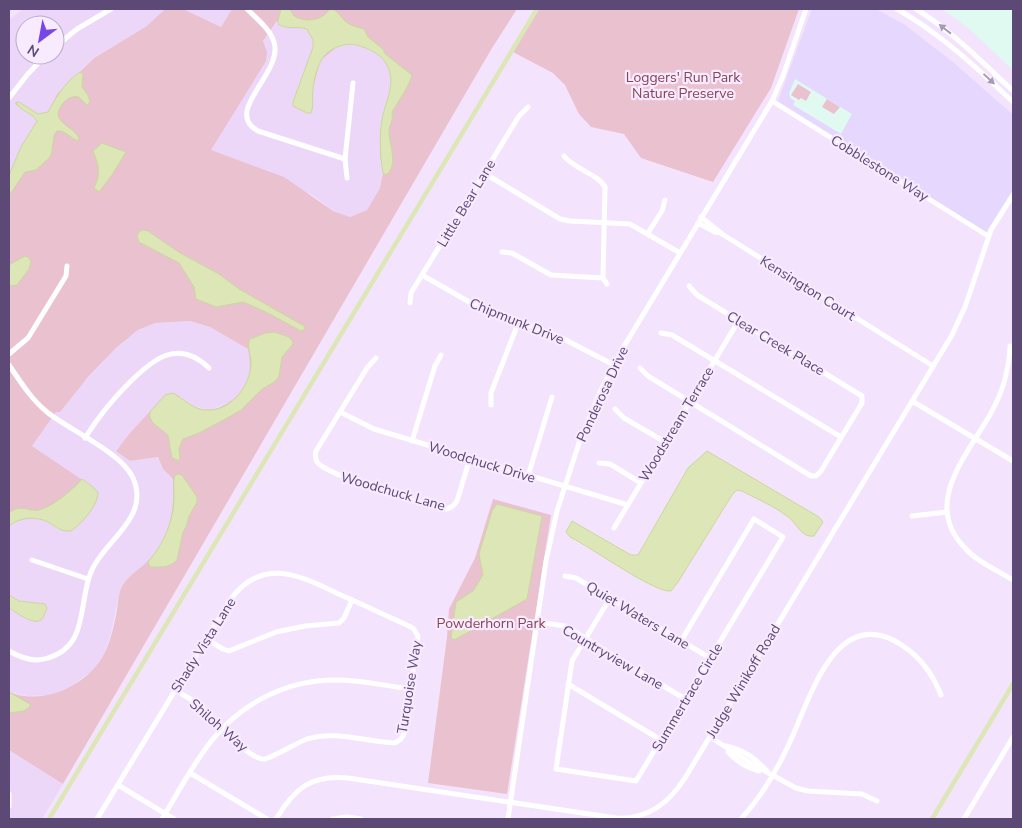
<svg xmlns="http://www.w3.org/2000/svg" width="1022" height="828" font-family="'Nunito Sans',sans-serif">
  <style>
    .residential { fill: #edd7f9; fill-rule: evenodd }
    .commercial { fill: #e5d7fd }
    .education { fill: #e0f9f1 }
    .green { fill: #eac1cf; fill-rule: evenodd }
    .water { fill: #dce6b7; stroke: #cbd89d }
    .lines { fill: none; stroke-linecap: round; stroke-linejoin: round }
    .canal { stroke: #dce6b7; stroke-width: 4.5 }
    .minor { stroke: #fff; stroke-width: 5 }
    .oneway { fill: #a59bb3 }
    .labels { text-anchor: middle; stroke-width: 4.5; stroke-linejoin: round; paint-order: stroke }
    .park-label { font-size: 14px; fill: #874654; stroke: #f8eaff }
    .street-label { font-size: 14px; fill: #5c4975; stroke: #f8eaff }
  </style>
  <rect width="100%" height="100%" fill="#f4e3fd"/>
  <g class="residential">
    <path d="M23 9H165L148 26 93 58 57 94 48 112 38 114 18 107 32 115 37 121 21 147 9 175V20ZM25 25H55V55H25Z"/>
    <path d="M183 9H232L221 27Z"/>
    <path d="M278 21 288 28H301L307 29 313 40V47L293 106 307 113H311L313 108V89L320 61 337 47 349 43 368 47 378 53 387 63 391 78 390 92 382 120 383 173 380 188 367 210 350 217 333 211 314 196 210 150 229 120 267 52 263 41Z"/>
    <path d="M190 321 210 327 248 349 251 362 246 386 234 400 210 410 194 406 180 397 165 395 116 450 130 461 158 457 163 469 173 479 174 496 172 516 165 537 157 551 148 562 130 577 120 590 110 637 104 654 93 670 68 689 52 695 28 696 9 692V608L32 621 45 604 19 601 9 595V526L24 519 37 518 50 523 58 529 71 531 91 509 98 497 93 487 32 446 56 412 117 347 138 330 155 323Z"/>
    <path d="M9 750 63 784 42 819H9Z"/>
  </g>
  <path class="commercial" d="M812 9H876L905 25 954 63 1013 115V189L986 232 778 101Z"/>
  <g class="education">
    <path d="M942 9H1013V70L967 27Z"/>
    <path d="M795 79 852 114 841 134 793 105 795 101 791 99 789 93Z"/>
  </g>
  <g class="green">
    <path d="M165 9H183L221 27 232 9H517L492 48 63 784 9 750V692C43 706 87 686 104 654 111 641 114 625 117 610 118 604 118 597 120 591 124 579 137 571 146 563 170 542 175 509 173 479L163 469 158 457 130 461 116 451 130 433 165 395 173 393C182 398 191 407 201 409 209 411 217 409 224 405 248 393 253 374 248 349L210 327 190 321 155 323 138 330 117 347 88 377 60 412H56L32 446 93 487 98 493C97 507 82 523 71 531 60 532 57 527 48 522 36 516 20 518 9 526V175L21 147 37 121 36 118 15 104 16 102H19L38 114 48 112 57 94 94 58 147 26ZM277 21C284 32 297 26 307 29L313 40V47L293 106 307 113H311L313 108V89L320 61 337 47 349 43 368 47 378 53 387 63 391 78 390 92 382 120 380 154 383 173 380 188 367 210 350 217 333 211 284 177 211 150 266 61 267 52 263 41Z"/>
    <path d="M537 9H799L771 88 713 182 641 158 624 134 591 127 579 114 565 85 553 73 511 51Z"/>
    <path d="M798 84 811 92 806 101 801 98 799 100 791 95Z"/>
    <path d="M827 99 840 107 834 114 822 107Z"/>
    <path d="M493 499 551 515 507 794 428 783 447 637 449 609 475 558Z"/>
  </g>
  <g class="water">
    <path d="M281 9H290L294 16C307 23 321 21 330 9 339 10 339 16 345 21 351 26 357 27 364 29L368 37 384 50V53L412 75C408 88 401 97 394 109 391 112 393 116 392 120 391 124 389 127 389 131 389 143 399 167 386 175L383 173C380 155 379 137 382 120 383 111 387 103 389 94 396 67 382 51 356 45 344 42 327 49 321 61 317 67 313 84 313 90 312 98 314 105 311 113H307L293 106V102L313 47V40L307 29C297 26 287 30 278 24V21Z"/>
    <path d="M80 72 83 74 82 87 88 95 90 102 87 105C84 103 81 98 78 97 68 94 55 109 59 118 63 126 75 129 79 138L78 141C70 138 66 130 57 131L54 135 52 151 50 157 36 170 25 172 9 196V175L21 147 37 121C32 112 19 111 16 102H19L38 114 48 112C57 96 65 82 80 72Z"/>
    <path d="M102 143 126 152 112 175 99 192 94 188C101 174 99 165 93 151Z"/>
    <path d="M143 230 148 231 180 253 219 274 239 289 304 326 305 329 301 331 266 312 243 302 216 307 196 299 194 287 179 263 139 242 137 237 139 232Z"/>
    <path d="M25 256 29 258 31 262 29 269 17 285 9 286V265Z"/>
    <path d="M274 332 289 337 293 342V344L282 357 279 376 276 381 262 389 241 410 229 417 199 433 183 439 179 448 180 461 172 458 168 435 153 423 150 418V412L165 395 173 393C182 398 190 406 200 409 228 416 251 387 251 362 251 354 246 347 250 339L266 333Z"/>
    <path d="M707 451 819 517 823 522 814 536C801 538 797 523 787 516 774 506 757 499 742 491L737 490 732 495 678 582 671 591C654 593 591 547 570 537L566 532 572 521 631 555H638L688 468Z"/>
    <path d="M178 474 182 475 197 497V502L189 516 186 527 183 532 177 560C170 568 160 567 150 567L148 562C164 543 174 521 174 496 174 489 173 482 175 475Z"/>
    <path d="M82 479 93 487 98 493C97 507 82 523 71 531 60 532 57 527 48 522 36 516 20 517 9 526V513C22 503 27 512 39 510 52 507 74 489 82 479Z"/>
    <path d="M497 504 542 516 527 599 454 640 451 637 456 602 473 591 483 575 479 554 492 511Z"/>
    <path d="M9 595 19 601 45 604 47 608C46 611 44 616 42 619 35 627 16 612 9 608Z"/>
    <path d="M9 692 30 704V707L24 711 9 713Z"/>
  </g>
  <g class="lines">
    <g class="canal">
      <path d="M49 819 537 9"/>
      <path d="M932 819 1013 684"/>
    </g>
    <g class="minor">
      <path d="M247 9C256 18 270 29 274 42 284 73 222 111 258 131L345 159"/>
      <path d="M897 9C941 34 977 68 1013 102"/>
      <path d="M916 9C952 31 982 62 1013 91"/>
      <path d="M55 47 77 29 111 9"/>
      <path d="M9 98 27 75 46 55"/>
      <path d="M772 101 988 236"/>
      <path d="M484 173 560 219 570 221 630 224 680 253"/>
      <path d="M347 178 345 159 353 83"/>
      <path d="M701 217 722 234 933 366"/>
      <path d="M698 223 715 232 721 233"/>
      <path d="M648 233 662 211 665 200"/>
      <path d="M502 252 512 253 551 275 603 278 605 187C598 174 574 169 564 156"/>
      <path d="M422 275 471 303 558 336 614 365"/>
      <path d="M603 278 607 284"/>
      <path d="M410 303 411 293 519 116 528 107"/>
      <path d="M661 333 672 335 841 437"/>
      <path d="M1010 346C1009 369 1003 391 992 411 970 452 921 502 964 547 976 561 995 569 1011 579"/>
      <path d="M9 354 28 338 66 276 67 266"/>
      <path d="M376 358 367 368 316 451C315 455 315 458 317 462 326 475 429 507 447 509L453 506 457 501 470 458"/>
      <path d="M9 365C20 381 31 399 47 412 69 430 121 452 133 478 151 518 104 540 91 572 78 603 89 646 48 658 34 663 21 658 9 651"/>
      <path d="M640 368 648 376 811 476H816L821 471 862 403V396L697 295 689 286"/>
      <path d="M912 401 1013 461"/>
      <path d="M491 405V393L519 321"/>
      <path d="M615 409 624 418 665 442"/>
      <path d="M340 412 374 429 628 505"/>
      <path d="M85 438C98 417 112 400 129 383 153 359 178 338 209 368"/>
      <path d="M412 441 435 366 441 355"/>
      <path d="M599 463 610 464 641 483"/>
      <path d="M528 476 552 397"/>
      <path d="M912 516 947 512"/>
      <path d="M614 528 739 320"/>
      <path d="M32 560 88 579"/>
      <path d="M565 576 576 578 710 658"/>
      <path d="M610 598 572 661 556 769 636 781 783 537 754 519 681 641"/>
      <path d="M537 622 565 626 685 699"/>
      <path d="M206 639 223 649 229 651 276 632 305 626 339 623 344 618 352 600"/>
      <path d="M568 684 661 740"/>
      <path d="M710 737 754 765 796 788 808 791 862 794 877 801"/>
      <path d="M726 746C744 750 755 758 767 771"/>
      <path d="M728 752C736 761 748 768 759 771"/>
      <path d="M190 773 267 819"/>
      <path d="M118 785 174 819"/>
      <path d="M9 794V806"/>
      <path d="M97 819 230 600C264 554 302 577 343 596 366 606 389 617 413 628L418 636 404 734 401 739 395 743C365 742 337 730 307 739 298 742 267 761 262 759 243 755 215 718 198 704 191 699 183 695 175 690"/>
      <path d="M162 819C178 793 193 763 213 739 243 702 288 680 335 680 361 680 386 686 411 689"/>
      <path d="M276 819C294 789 311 774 348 778L616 818C647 820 669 803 685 778L952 335 965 307 991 230 1013 195"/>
      <path d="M333 819 347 817 361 819"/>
      <path d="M508 819 546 561 557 511 581 437 601 390 623 348 772 101 783 76 806 9"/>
      <path d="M741 819C760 798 776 772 788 746 808 706 832 608 895 641 917 653 932 672 941 695"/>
      <path d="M964 819 1013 737"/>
    </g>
  </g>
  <defs><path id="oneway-solid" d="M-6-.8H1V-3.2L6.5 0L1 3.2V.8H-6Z" transform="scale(1.25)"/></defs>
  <g class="oneway">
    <use href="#oneway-solid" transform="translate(945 29) rotate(-142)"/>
    <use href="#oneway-solid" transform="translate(989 79) rotate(43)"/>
  </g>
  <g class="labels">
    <g class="park-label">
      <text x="683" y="82">Loggers' Run Park<tspan x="683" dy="16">Nature Preserve</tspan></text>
      <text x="491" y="628">Powderhorn Park</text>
    </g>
    <g class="street-label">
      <text transform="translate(880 168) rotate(32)" y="5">Cobblestone Way</text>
      <text transform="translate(466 203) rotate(-59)" y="5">Little Bear Lane</text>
      <text transform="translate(808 288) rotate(32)" y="5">Kensington Court</text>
      <text transform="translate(517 321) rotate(22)" y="5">Chipmunk Drive</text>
      <text transform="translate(776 343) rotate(31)" y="5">Clear Creek Place</text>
      <text transform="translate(602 394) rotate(-65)" y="5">Ponderosa Drive</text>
      <text transform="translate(676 424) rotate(-59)" y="5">Woodstream Terrace</text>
      <text transform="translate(482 462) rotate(17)" y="5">Woodchuck Drive</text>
      <text transform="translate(393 491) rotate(16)" y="5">Woodchuck Lane</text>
      <text transform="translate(638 615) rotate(31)" y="5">Quiet Waters Lane</text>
      <text transform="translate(203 645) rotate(-58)" y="5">Shady Vista Lane</text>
      <text transform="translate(613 657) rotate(30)" y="5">Countryview Lane</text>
      <text transform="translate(743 681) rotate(-59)" y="5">Judge Winikoff Road</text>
      <text transform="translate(409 687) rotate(-81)" y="5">Turquoise Way</text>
      <text transform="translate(687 697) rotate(-59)" y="5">Summertrace Circle</text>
      <text transform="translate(219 725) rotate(41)" y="5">Shiloh Way</text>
    </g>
  </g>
  <rect width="1022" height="828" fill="none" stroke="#5c4975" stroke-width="20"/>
  <g transform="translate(40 40) rotate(212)"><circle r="24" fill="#f8eaff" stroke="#baaac8"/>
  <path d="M0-4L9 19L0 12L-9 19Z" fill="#7646e9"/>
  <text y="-8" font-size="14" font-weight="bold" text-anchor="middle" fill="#5c4975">N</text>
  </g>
</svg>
